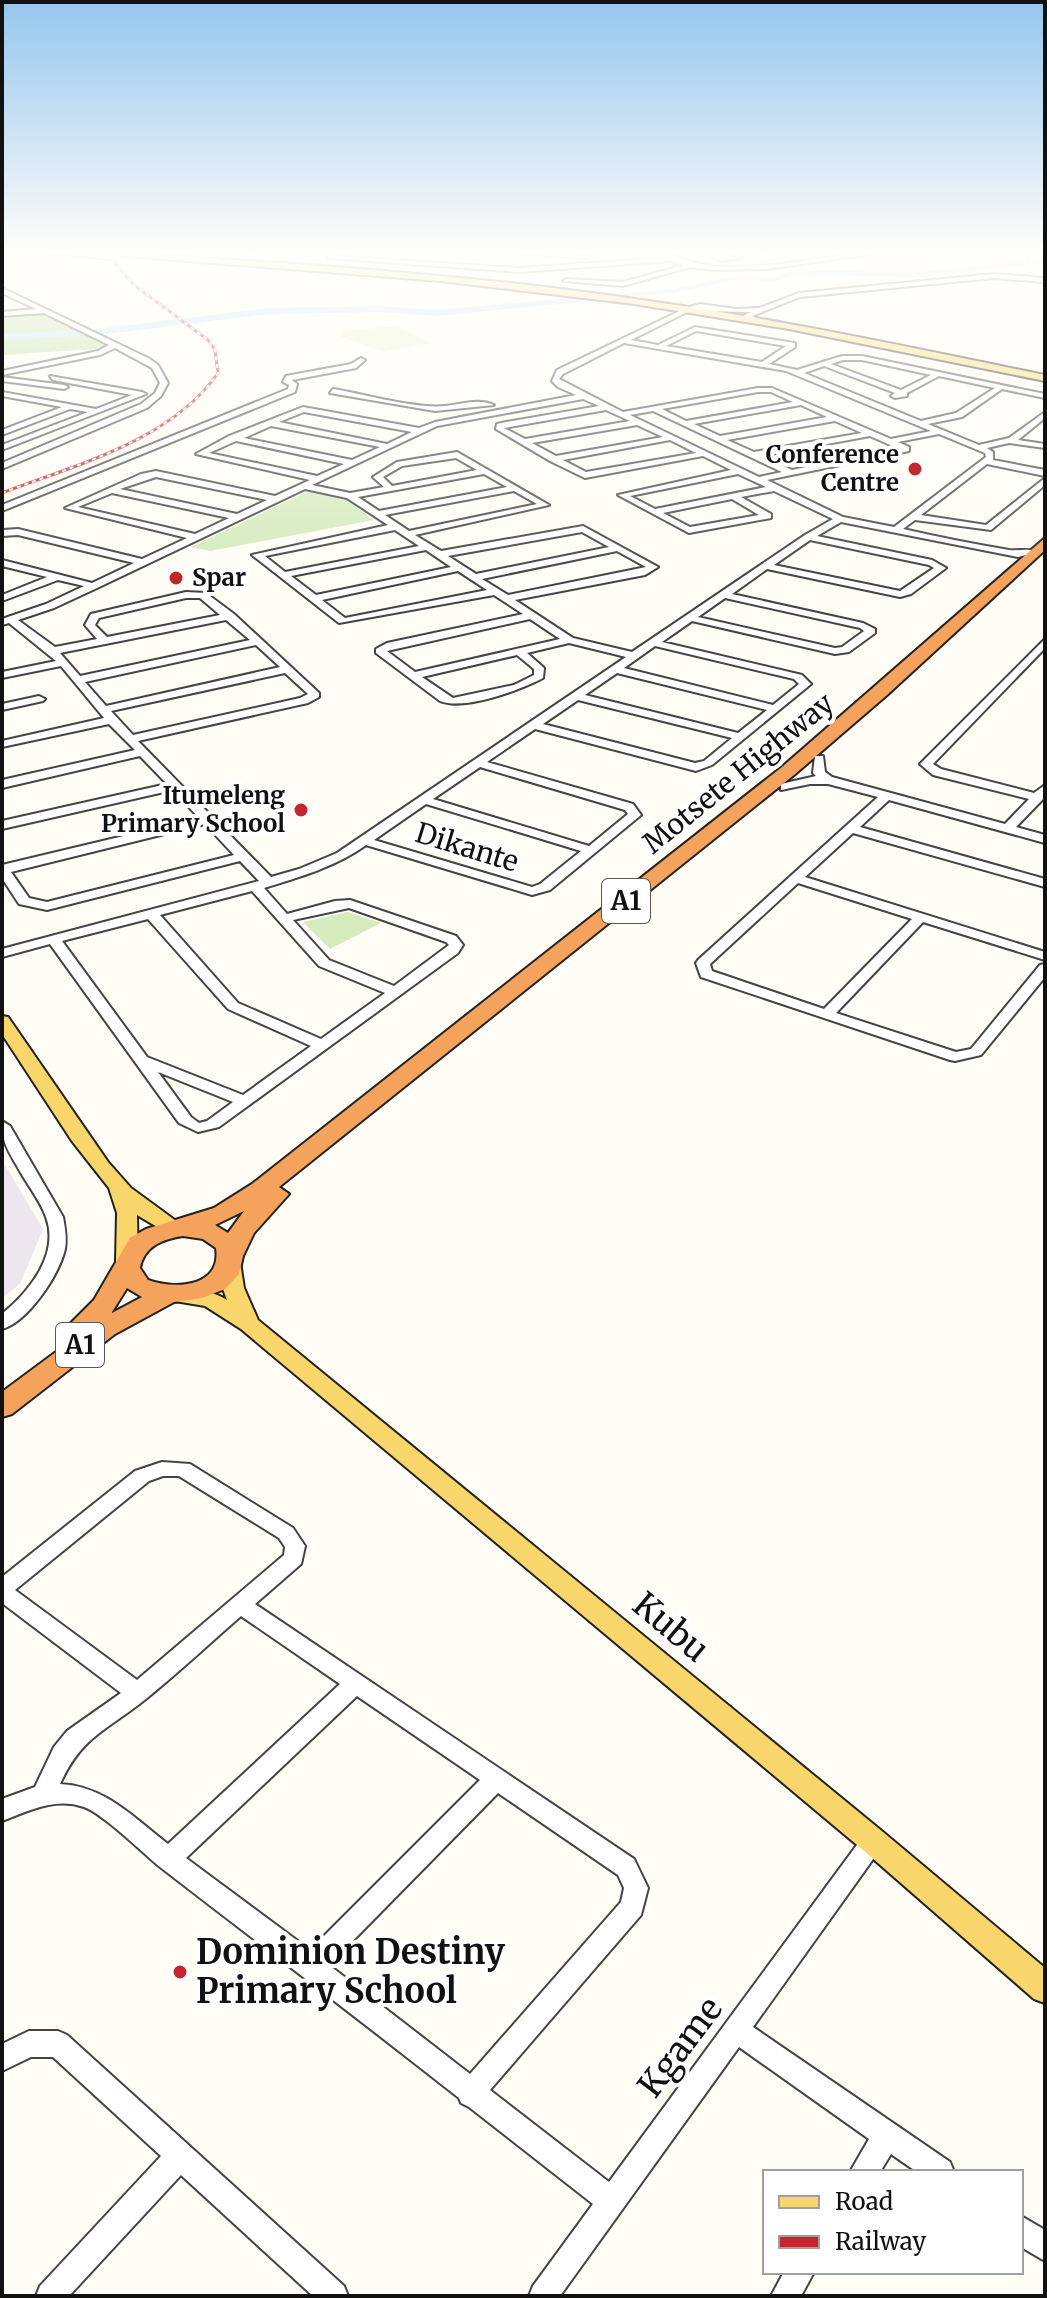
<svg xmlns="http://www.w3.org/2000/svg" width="1047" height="2298" font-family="Merriweather,serif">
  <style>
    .industrial { fill: #eee6ef }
    .green { fill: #d5ebbd }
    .forest { fill: #b9dc9c }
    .pitch { fill: #e6f2cf }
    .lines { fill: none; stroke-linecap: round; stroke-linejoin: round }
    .stream { stroke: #3f96cf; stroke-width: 2 }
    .river { fill: #b9e0f7; fill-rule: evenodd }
    .minor-casing { stroke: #444; stroke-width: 4 }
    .major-casing { stroke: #222; stroke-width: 4 }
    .highway-casing { stroke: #222; stroke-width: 4 }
    .minor { fill: #fff; fill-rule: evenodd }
    .major { fill: #f9d66b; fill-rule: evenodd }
    .highway { fill: #f5a25d; fill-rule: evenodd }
    .rail-casing { stroke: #c4262e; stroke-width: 3 }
    .rail { stroke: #fff; stroke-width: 2; stroke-dasharray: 4; stroke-linecap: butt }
    .major-bridge-casing { stroke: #222; stroke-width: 11; stroke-linecap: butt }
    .major-bridge { stroke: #f9d66b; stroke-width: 9 }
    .poi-dot { fill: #c4262e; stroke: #fff; stroke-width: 3 }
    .labels { text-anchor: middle; stroke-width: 8; stroke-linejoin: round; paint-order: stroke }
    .far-poi-label { font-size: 24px; font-weight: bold; fill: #111; stroke: #fff; text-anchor: end }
    .shield { fill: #fff; stroke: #585858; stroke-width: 2 }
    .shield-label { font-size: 26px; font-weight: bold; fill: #111 }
    .street-label { font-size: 28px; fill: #111; stroke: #fff }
    .near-street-label { font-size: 34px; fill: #111; stroke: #fff }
    .near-poi-label { font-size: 34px; font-weight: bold; fill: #111; stroke: #fff; text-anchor: start }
  </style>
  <rect width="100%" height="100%" fill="#fffdf5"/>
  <path class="industrial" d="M2 1160 43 1229 20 1284 2 1298Z"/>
  <g class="green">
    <path d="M306 492 346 500 374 520 210 551 191 547Z"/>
    <path d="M348 912 381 923 330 949 303 922Z"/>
  </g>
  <path class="forest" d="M43 312 110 344V348L2 355V316Z"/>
  <path class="pitch" d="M396 326 430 343 385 352 342 337V331Z"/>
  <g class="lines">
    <path class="stream" d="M1019 253 1028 259V264"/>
    <path class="river" d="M1045 259V263L919 277 793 274 778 281 735 280 673 293 436 316 379 312 269 314 98 335 2 340V334L98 329 269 308 379 306 436 310 673 289 735 276 777 277 792 270 919 272Z"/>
    <defs>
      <g id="minor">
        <path d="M330 253H337L335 256 519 268 664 258 657 253C672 253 693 264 711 266 761 270 812 259 862 253L870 254 767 269 714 270 690 267 623 286 563 281 566 279 623 282 684 265 671 261 519 272 327 258Z"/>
        <path d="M508 253 590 256 587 258Z"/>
        <path d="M707 253 742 258 721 261Z"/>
        <path d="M994 274 1045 278V282L994 278 800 297 752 316 761 320 759 323 743 316 751 312 689 311 631 340 658 345 695 327 795 343V347L769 364 797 370 842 356H862L1045 394V398L1002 389 962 417 928 424 979 445 1009 438 1045 412V418L1018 440 1045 444V448L1009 443 987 448 993 452V460L1045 470V476L987 464 921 515 986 525 1045 478V485L991 530 915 520 903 529C938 537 973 544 1009 550 1019 551 1030 548 1039 552L1018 557 841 522 817 536 932 560 946 568 911 594 900 597 767 569 732 594 863 623 875 629V633L849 652 835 654 692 621 662 642 802 675 811 684 712 765 696 771 535 729 487 762 633 804 641 815 550 890 532 895 366 845C335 867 300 877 264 888L287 914 335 901 350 900 456 936 463 945 458 953 219 1127 198 1132 179 1123 50 944 2 957V949L259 881 240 861 47 910 19 904 2 878V865L199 818 173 790 2 829V821L167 784 140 756 2 788V780L135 750 109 724 2 747V741L104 718 61 666 2 678V672L56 661 9 623 2 625V619L46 604 84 586 58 580 2 601V595L47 577 2 566V560L92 583 134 563 18 535 2 536V530L18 529 142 559 187 538 65 508 141 474 156 471 275 496 310 480 196 454 229 436 303 407 419 428 435 422 576 395 558 387 552 381 557 370 686 308 700 304 736 309 759 308 799 293ZM696 331 786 346 762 362 666 346ZM624 343 786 371 931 431 891 439 772 388H758L623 412 559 379 563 374ZM843 360H862L931 375 901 390 831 364ZM824 366 895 393 891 396 895 398 907 396V393L939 376 995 388 956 413 921 421 804 373ZM758 392H771L793 402 686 421 662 409ZM583 399 599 406 506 422 497 424 496 429 550 461 585 478 703 456 731 470 618 495 689 533 771 518V514L741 497 774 491 833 519 805 535 632 652 573 638 515 600 645 575 658 567 583 526 441 551 415 535 549 505 457 452 397 462 373 477 384 487 350 493 312 485 437 426ZM801 405 827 417 720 436 694 424ZM606 410 630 421 525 439 504 428ZM653 411 782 472 759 477 630 415ZM304 412 412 432 387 444 279 422ZM835 421 862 433 754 452 727 440ZM637 425 663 437 556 456 532 443ZM271 426 380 447 352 460 244 438ZM939 434 985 453 986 457 894 527 843 517 767 480 909 451V447L898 442ZM870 436 897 448 792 470 762 456ZM670 440 696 453 586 472 563 460ZM236 441 344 464 317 476 209 453ZM456 458 477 470 392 486 383 477 402 466ZM484 474 507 487 379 511 358 497ZM738 474 766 487 655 509 630 496ZM156 477 267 500 237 514 120 489ZM305 489 347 498 388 525 252 555 339 623 494 595 523 614 387 643 376 649V653L440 701C464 711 520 690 543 678L544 668 527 653 569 643 626 657 337 853 299 869 271 877 138 741 308 703 319 697V693L234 614 206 593 186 592 91 614 85 625 97 639 55 647 18 620 54 608 97 588ZM514 491 537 504 409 531 385 515ZM112 493 229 518 195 534 78 507ZM732 499 759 515 690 527 663 513ZM395 530 419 546 285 572 265 556ZM582 532 609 547 476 574 448 556ZM810 540 929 565 934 568 900 591 774 565ZM426 550 451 567 316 595 291 576ZM617 551 646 567 508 595 482 579ZM458 571 487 590 345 618 322 600ZM186 598H200L220 615 107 637 95 625 99 618ZM725 598 860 628 864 631 842 647 835 648 698 617ZM530 619 560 639 415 672 387 651ZM226 620 250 640 80 676 60 653ZM256 645 280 667 106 706 85 682ZM655 646 794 679 799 684 773 705 624 668ZM517 655 534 669V675L514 685 453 698 422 677ZM285 673 308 694 300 698 133 735 111 711ZM617 673 767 710 738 733 585 695ZM578 700 732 738 704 761 695 763 543 724ZM480 767 625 810 628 814 589 846 433 799ZM426 804 581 851 540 884 532 887 374 840ZM205 824 234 855 47 902 29 898 11 872ZM252 891 319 966 385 993 321 1039 238 1003 160 915ZM349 908 446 942 449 945 394 986 329 960 293 920ZM148 919 228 1009 311 1046 243 1095 147 1057 62 941ZM158 1072 233 1102 207 1121 199 1123 191 1117Z"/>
        <path d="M2 288 150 359 158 365 168 383 161 396 147 408 2 469V463L141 404 155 393 160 383 152 368 115 348 100 355 2 375V371L98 351 109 345 44 313 2 316V312L36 309 2 293Z"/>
        <path d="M361 358 365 360 356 368 292 380 297 384 295 392 2 511V505L288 389 289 385 283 382 286 376 351 364Z"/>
        <path d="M50 376 142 392 146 394 2 450V445L88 412 70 409 2 435V430L62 407 2 396V392L96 409 132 395 53 380Z"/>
        <path d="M2 377 64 385 68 387 64 389 2 381Z"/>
        <path d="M333 389C365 394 414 409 445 406 462 404 479 398 494 405L435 411 330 393Z"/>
        <path d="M1045 639V648L933 764 941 769 1034 793 1045 785 1044 798 1016 827 1045 835V843L889 800 860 827 1045 879V887L853 833 805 877 1045 952V960L923 922 836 1013 956 1052 971 1049 1040 965 1045 964V977L981 1055 955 1061 950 1060 701 977 696 963 698 960 878 797 828 784H810L781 790V784L816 776 813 773 815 756H823L825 772 832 777 1005 824 1029 799 933 775 920 764ZM798 883 912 919 824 1009 712 971 710 964Z"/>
        <path d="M39 696 45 699 43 701 2 710V704Z"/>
        <path d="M2 1121 10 1126 63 1217C65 1228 67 1238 65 1249 59 1275 28 1322 2 1329V1314C29 1292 60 1254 46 1217 41 1202 29 1187 21 1173 10 1153 2 1145 2 1121Z"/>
        <path d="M162 1462 190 1464 293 1528 305 1546 301 1564 255 1604 634 1859 648 1888 641 1915 490 2090 609 2182 865 1834 873 1831 881 1834 885 1841 881 1848 753 2027 950 2162 954 2172H917L891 2154 880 2172H850L869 2139 739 2047 560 2296H529L533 2286 593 2204 469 2107 461 2103 459 2098C360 2020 260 1944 160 1867 143 1853 102 1813 84 1807 54 1797 29 1811 2 1821V1799L35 1787 54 1747 67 1731 121 1693 2 1603V1577L135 1471ZM163 1476H179L279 1538 285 1547 284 1555 137 1680 15 1590 149 1481ZM241 1616 340 1684 168 1844C134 1818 105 1786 60 1784 82 1735 108 1730 147 1698 179 1672 210 1643 241 1616ZM357 1696 480 1780 310 1950 186 1858ZM498 1793 618 1875 624 1888 621 1902 470 2074 329 1965Z"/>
        <path d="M29 2031H58L67 2035 344 2286 348 2296H313L181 2175 69 2296H36L40 2286 161 2156 53 2057H31L2 2071V2044Z"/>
        <path d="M1021 2216 1045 2230V2261L1021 2247Z"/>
        <path d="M784 2272H814L801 2296H771Z"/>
      </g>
      <g id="major">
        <path d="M41 253 107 256 103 258Z"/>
        <path d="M118 253C291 263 464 274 635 299 773 318 909 347 1045 375V381L789 329 634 304 440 281 112 255Z"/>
        <path d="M2 1016 8 1017 108 1162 131 1188 187 1229 183 1234H169L137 1215 138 1261 135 1266H119L116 1261 117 1213 109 1188 72 1141 2 1034Z"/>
        <path d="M231 1254 239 1256 244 1288 258 1320 883 1832 1045 1968V2003L1034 1999 863 1850 241 1329 205 1306 169 1300 166 1295 169 1290C186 1285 213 1291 227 1300 222 1287 216 1269 223 1256Z"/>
      </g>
      <path id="highway" d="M1045 538V550L887 695 794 775 279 1187 289 1194 254 1233 243 1256 239 1274 225 1289 202 1298 174 1302 115 1334 12 1414 2 1417V1392L68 1343 59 1335 94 1300 130 1238 146 1229 214 1208 252 1184 782 767ZM244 1211 228 1233 215 1225ZM183 1236 203 1239 216 1248C222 1287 175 1290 148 1280L140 1268C144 1246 163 1239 183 1236ZM127 1288 142 1297 112 1313V1312Z"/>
    </defs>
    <use href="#minor" class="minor-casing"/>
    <use href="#major" class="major-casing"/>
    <use href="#highway" class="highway-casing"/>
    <use href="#minor" class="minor"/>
    <use href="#major" class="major"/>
    <use href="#highway" class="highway"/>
    <defs>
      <path id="rail" d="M2 493C75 465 171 441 218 373L215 350 208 340 134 285 106 253"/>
    </defs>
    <use href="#rail" class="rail-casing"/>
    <use href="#rail" class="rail"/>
    <defs>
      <path id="major-bridge" d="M98 254 116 255"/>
    </defs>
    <use href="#major-bridge" class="major-bridge-casing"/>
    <use href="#major-bridge" class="major-bridge"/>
  </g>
  <linearGradient id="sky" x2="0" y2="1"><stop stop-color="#95c6ee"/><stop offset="0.44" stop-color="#fffefa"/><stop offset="1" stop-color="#fffefa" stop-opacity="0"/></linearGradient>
  <rect width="1047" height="574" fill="url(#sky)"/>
  <g class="poi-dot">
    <circle cx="915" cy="469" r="8"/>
    <circle cx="176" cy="578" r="8"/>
    <circle cx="301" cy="810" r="8"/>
    <circle cx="180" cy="1972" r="8"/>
  </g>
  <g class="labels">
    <g class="far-poi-label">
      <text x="899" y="463">Conference<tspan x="899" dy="28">Centre</tspan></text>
      <text x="192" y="586" text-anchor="start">Spar</text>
      <text x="285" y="804">Itumeleng<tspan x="285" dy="28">Primary School</tspan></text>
    </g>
    <g class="shield">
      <rect x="602" y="879" width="48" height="44" rx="6"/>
      <rect x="56" y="1323" width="48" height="44" rx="6"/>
    </g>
    <g class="shield-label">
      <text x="626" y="910">A1</text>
      <text x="80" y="1354">A1</text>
    </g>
    <g class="street-label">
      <text transform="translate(738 773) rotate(-39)" y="10">Motsete Highway</text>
      <text transform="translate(467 847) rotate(17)" y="10">Dikante</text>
    </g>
    <g class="near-street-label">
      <text transform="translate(671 1627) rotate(40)" y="12">Kubu</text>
      <text transform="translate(680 2047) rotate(-53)" y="12">Kgame</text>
    </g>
    <g class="near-poi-label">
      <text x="196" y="1964">Dominion Destiny<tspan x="196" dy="39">Primary School</tspan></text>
    </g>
  </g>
  <rect width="1047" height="2298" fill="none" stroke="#111111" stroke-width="8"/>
  <rect x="763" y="2170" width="260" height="104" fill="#ffffff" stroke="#a0a0a0" stroke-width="2"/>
  <rect x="779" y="2196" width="40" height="12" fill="#f9d66b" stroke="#a0a0a0" stroke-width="2"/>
  <text x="835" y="2210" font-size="24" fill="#111111">Road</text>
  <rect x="779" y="2236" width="40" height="12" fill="#c4262e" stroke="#a0a0a0" stroke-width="2"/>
  <text x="835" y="2250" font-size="24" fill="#111111">Railway</text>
</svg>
